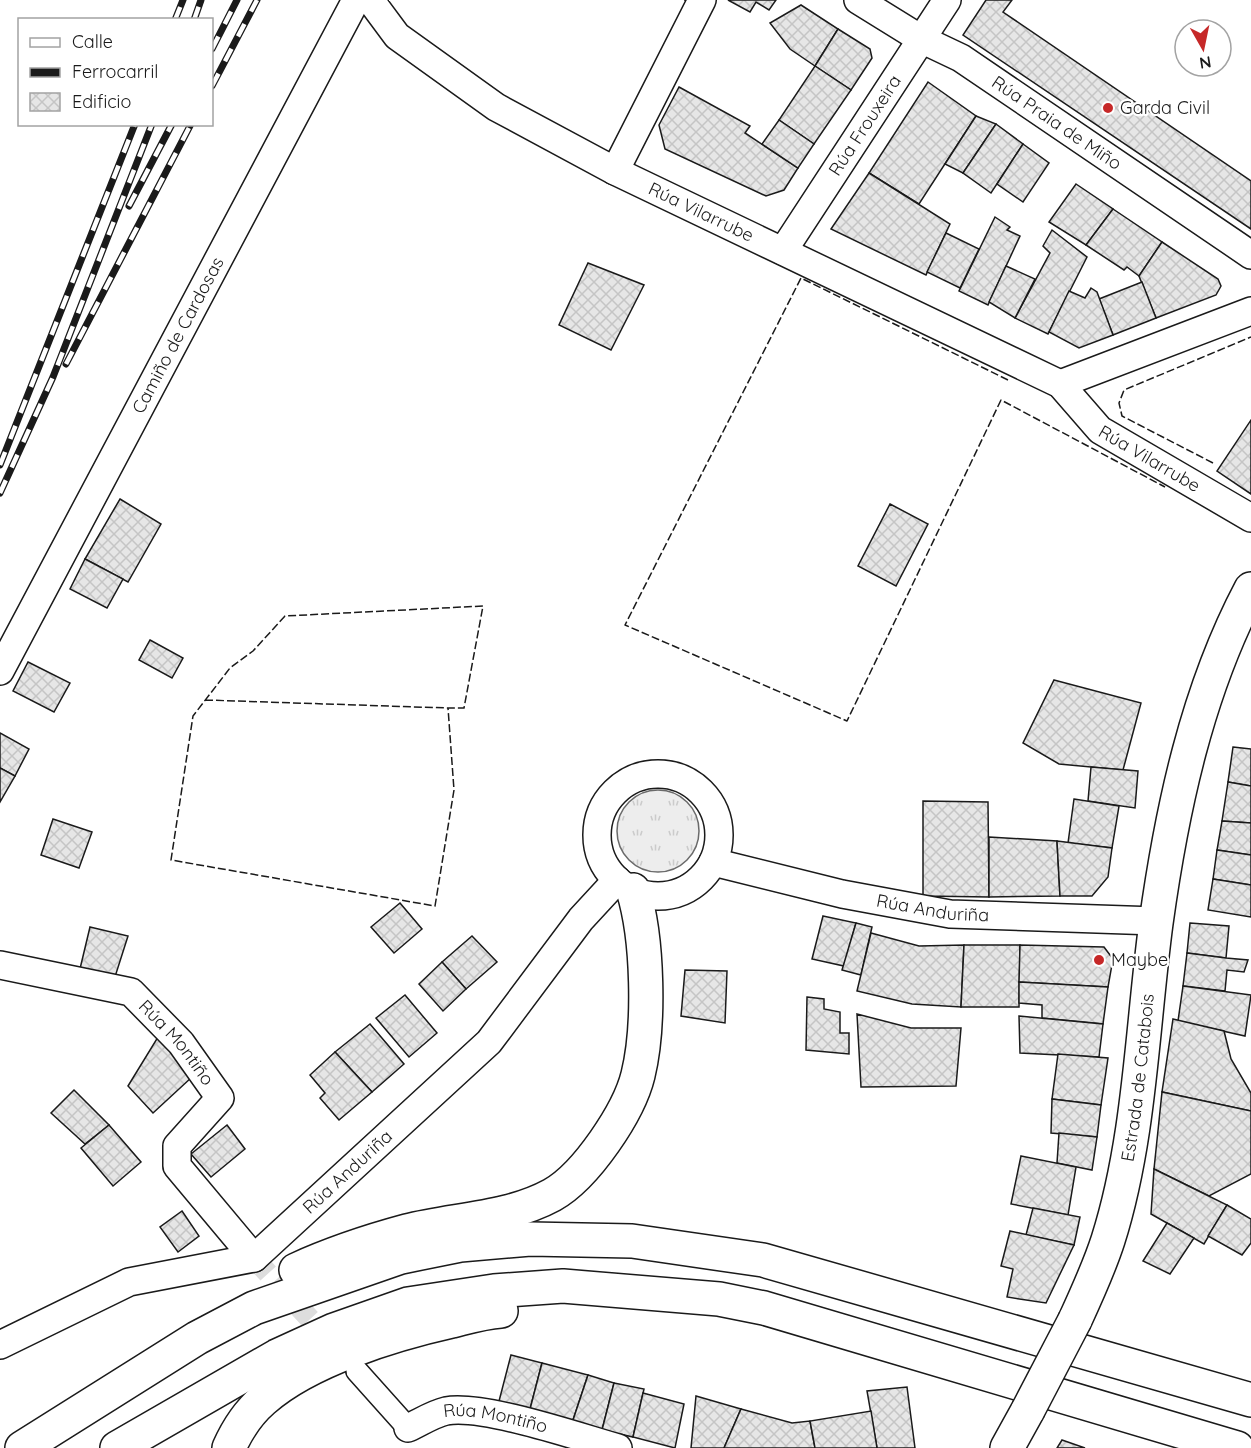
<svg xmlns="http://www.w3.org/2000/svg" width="1251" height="1448" font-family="Quicksand,sans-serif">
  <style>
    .grass { fill: url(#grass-tufts); stroke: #6a6a6a; stroke-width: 1.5 }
    .building { fill: url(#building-cross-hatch); stroke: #1a1a1a; stroke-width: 1.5 }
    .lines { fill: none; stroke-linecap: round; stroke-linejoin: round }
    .pedestrian-tunnel { stroke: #ddd; stroke-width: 21; stroke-dasharray: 21 10; stroke-linecap: butt }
    .pedestrian-casing { stroke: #1a1a1a; stroke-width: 24 }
    .minor-casing { stroke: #1a1a1a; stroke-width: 30 }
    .secondary-casing { stroke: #1a1a1a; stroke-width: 36 }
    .trunk-casing { stroke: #1a1a1a; stroke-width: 36 }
    .pedestrian { stroke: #fff; stroke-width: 21 }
    .minor { stroke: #fff; stroke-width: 27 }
    .secondary { stroke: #fff; stroke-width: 33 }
    .trunk { stroke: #fff; stroke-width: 33 }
    .rail-casing { stroke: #1a1a1a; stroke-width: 7 }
    .rail { stroke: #fff; stroke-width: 4.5; stroke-dasharray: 14; stroke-linecap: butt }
    .secondary-bridge-casing { stroke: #1a1a1a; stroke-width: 36; stroke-linecap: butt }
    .secondary-bridge { stroke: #fff; stroke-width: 33 }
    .fence { stroke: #1a1a1a; stroke-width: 1.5; stroke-dasharray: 8 3; stroke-linecap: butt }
    .poi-dot { fill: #c62828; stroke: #fff; stroke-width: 2 }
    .labels { text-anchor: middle; stroke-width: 4.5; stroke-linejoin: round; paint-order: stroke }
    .poi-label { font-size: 18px; fill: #1a1a1a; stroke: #fff; text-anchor: start }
    .street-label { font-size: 18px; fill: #1a1a1a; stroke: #fff }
  </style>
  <defs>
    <pattern id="grass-tufts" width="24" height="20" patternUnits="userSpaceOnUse" patternTransform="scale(1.5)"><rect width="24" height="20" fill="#ededed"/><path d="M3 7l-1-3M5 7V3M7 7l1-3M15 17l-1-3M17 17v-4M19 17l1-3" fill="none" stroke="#cbcbcb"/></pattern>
    <pattern id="building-cross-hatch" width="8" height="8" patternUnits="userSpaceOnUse" patternTransform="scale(1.5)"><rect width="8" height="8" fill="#e6e6e6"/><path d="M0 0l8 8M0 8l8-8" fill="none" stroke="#c5c5c5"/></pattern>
  </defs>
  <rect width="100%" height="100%" fill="#fff"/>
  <circle class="grass" cx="658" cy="831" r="41"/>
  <g class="building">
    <path d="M728 0H776L769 10 756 2 750 12Z"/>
    <path d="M986 0H1012L1003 12 1251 181V229L963 35Z"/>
    <path d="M801 5 838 29 815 66 790 49 770 23Z"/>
    <path d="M838 29 870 49 872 58 851 90 815 66Z"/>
    <path d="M815 66 851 90 814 144 779 120Z"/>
    <path d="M928 82 976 116 919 204 869 173Z"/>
    <path d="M679 87 750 126 745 133 798 168 784 190 766 196 665 149 659 125Z"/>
    <path d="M976 116 996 124 963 173 945 164Z"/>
    <path d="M779 120 814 144 798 168 762 144Z"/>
    <path d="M996 124 1023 144 991 193 963 173Z"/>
    <path d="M1023 144 1049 163 1023 202 997 184Z"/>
    <path d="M869 173 950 224 926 275 831 229Z"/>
    <path d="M1076 184 1113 209 1086 245 1049 222Z"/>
    <path d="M1113 209 1162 242 1139 276 1127 267 1124 270 1086 245Z"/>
    <path d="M995 217 1010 227 1007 230 1020 236 988 305 959 291Z"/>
    <path d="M1052 230 1087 257 1048 334 1015 318 1050 253 1043 246Z"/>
    <path d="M946 233 979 249 960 288 927 272Z"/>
    <path d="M1162 242 1218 279 1221 286 1216 295 1156 318 1139 276Z"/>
    <path d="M588 263 644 285 611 350 559 325Z"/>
    <path d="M1006 266 1035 279 1015 318 989 302Z"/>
    <path d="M1142 282 1156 318 1113 335 1099 299Z"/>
    <path d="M1091 288 1097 292 1113 335 1079 348 1049 332 1069 291 1085 298Z"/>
    <path d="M1251 420V494L1217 471Z"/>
    <path d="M120 499 161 524 128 582 85 559Z"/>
    <path d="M890 504 928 524 896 586 858 566Z"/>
    <path d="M85 559 123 579 107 608 70 589Z"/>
    <path d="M150 640 183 658 172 678 139 660Z"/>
    <path d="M28 662 70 683 54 712 13 691Z"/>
    <path d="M1054 680 1141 703 1123 770 1059 764 1023 743Z"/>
    <path d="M0 733 29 749 15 776 0 768Z"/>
    <path d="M1233 747 1251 749V786L1228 782Z"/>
    <path d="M1091 767 1138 771 1135 808 1088 801Z"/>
    <path d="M0 768 15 776 0 802Z"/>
    <path d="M1228 782 1251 786V823L1222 821Z"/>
    <path d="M1074 799 1119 806 1112 848 1068 843Z"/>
    <path d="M923 801 988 802 989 897 923 896Z"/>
    <path d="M53 819 92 832 79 868 41 855Z"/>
    <path d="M1222 821 1251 823V855L1217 850Z"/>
    <path d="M989 837 1057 841 1060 896 989 897Z"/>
    <path d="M1057 841 1112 848 1108 877 1092 896H1060Z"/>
    <path d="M1217 850 1251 855V885L1213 879Z"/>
    <path d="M1213 879 1251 885V917L1208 910Z"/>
    <path d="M400 903 422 929 394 953 371 927Z"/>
    <path d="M823 916 856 923 844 966 812 959Z"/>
    <path d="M856 923 872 927 861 975 842 970Z"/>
    <path d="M1190 923 1229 926 1226 958 1187 953Z"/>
    <path d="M90 927 128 936 114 980 79 973Z"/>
    <path d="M871 933 919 946 964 945 961 1007 912 1004 857 991Z"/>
    <path d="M472 936 497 962 466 989 442 962Z"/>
    <path d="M964 945H1020L1019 1007H961Z"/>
    <path d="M1020 945 1104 947 1113 959 1108 987 1019 982Z"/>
    <path d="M1187 953 1226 958 1248 960 1244 972 1227 970 1225 991 1183 986Z"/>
    <path d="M442 962 466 989 443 1011 419 984Z"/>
    <path d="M685 970 727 971 725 1023 681 1016Z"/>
    <path d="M1019 982 1108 987 1103 1024 1042 1018V1005L1019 1003Z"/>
    <path d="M1183 986 1251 995 1245 1036 1178 1021Z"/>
    <path d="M405 995 437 1033 409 1057 376 1018Z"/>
    <path d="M807 997 824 999V1009L840 1012V1033H849V1054L806 1050Z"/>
    <path d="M857 1014 911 1028H961L956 1086 861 1087Z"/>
    <path d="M1019 1016 1103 1024 1099 1057 1020 1053Z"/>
    <path d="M1173 1019 1224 1031 1231 1059 1251 1093V1111L1162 1092Z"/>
    <path d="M370 1024 404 1064 372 1092 335 1052Z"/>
    <path d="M158 1037 192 1077 153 1113 128 1086Z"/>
    <path d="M335 1052 372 1092 339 1120 320 1098 325 1093 310 1075Z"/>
    <path d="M1058 1054 1108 1058 1101 1105 1052 1099Z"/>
    <path d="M74 1090 109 1125 85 1144 51 1113Z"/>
    <path d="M1162 1092 1251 1111V1174L1209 1196 1154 1169Z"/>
    <path d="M1052 1099 1101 1105 1097 1137 1051 1133Z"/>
    <path d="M109 1125 141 1162 113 1186 81 1148Z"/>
    <path d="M227 1125 245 1149 211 1177 191 1154Z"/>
    <path d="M1059 1133 1097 1137 1092 1170 1057 1163Z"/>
    <path d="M1021 1156 1076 1167 1068 1215 1011 1204Z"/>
    <path d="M1154 1169 1227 1205 1204 1244 1151 1214Z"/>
    <path d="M1227 1205 1251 1219V1243L1242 1255 1208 1236Z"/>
    <path d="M1033 1208 1080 1217 1074 1245 1026 1235Z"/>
    <path d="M182 1211 199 1236 178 1252 160 1227Z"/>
    <path d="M1167 1223 1194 1238 1170 1274 1143 1261Z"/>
    <path d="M1010 1231 1074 1245 1046 1303 1007 1297 1013 1269 1001 1266Z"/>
    <path d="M511 1355 542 1363 529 1413 498 1405Z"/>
    <path d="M542 1363 588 1375 572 1423 529 1413Z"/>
    <path d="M588 1375 614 1383 602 1430 572 1423Z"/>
    <path d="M614 1383 644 1389 633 1437 602 1430Z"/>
    <path d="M907 1387 915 1448H877L867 1391Z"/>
    <path d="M643 1393 684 1404 675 1448 633 1437Z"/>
    <path d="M696 1396 741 1409 724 1448H691Z"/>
    <path d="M741 1409 792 1423 810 1421 815 1448H724Z"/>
    <path d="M871 1411 877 1448H815L810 1421Z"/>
    <path d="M1062 1440 1085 1448H1057Z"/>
  </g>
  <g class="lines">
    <path class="pedestrian-tunnel" d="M254 1258 331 1342"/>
    <defs>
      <path id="pedestrian" d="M357 1371 408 1428"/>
      <g id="minor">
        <path id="s1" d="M374 0V5L397 36 496 107 615 171 1060 384 1100 430 1251 518"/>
        <path id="s2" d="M858 0 921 39 961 58 1251 255"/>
        <path d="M615 171 702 0"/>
        <path id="s3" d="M783 251 947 0"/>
        <path d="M1060 384 1251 311"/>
        <path id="s4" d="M0 671 356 0"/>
        <circle cx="658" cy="835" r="61"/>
        <path id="s5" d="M713 862 842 894 950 914 1156 921"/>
        <path id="s6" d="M0 965 131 992 181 1043 220 1098 177 1146V1166L254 1258"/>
        <path id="s7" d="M0 1345 129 1282 254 1258 489 1042 581 919 617 880"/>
        <path id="s8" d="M408 1428C421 1422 433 1414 446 1411 483 1404 579 1437 618 1448"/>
      </g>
      <g id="secondary">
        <path id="s9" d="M1075 1320C1087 1294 1099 1268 1108 1240 1140 1139 1142 1028 1156 923 1172 808 1197 691 1251 589"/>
        <path d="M1007 1448 1028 1410"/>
      </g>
      <g id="trunk">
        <path d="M296 1270C331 1254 370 1241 407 1231 455 1219 508 1219 552 1195 586 1176 629 1112 638 1075 650 1026 648 938 633 890"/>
        <path d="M22 1448 197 1338 254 1308 401 1257 460 1245 530 1239 632 1241 763 1260 1251 1400"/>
        <path d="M117 1448 277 1356 334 1330 408 1304 494 1291 563 1286 719 1299 764 1308 1237 1448"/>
        <path d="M229 1448C237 1430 248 1413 263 1400 308 1360 394 1334 452 1321 468 1317 484 1312 501 1311"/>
      </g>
    </defs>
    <use href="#pedestrian" class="pedestrian-casing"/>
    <use href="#minor" class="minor-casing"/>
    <use href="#secondary" class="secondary-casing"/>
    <use href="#trunk" class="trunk-casing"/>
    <use href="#pedestrian" class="pedestrian"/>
    <use href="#minor" class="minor"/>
    <use href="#secondary" class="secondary"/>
    <use href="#trunk" class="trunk"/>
    <defs>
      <g id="rail">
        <path d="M175 20 183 0"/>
        <path d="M194 20 201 0"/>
        <path d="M212 49 237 0"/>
        <path d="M212 86 257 0"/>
        <path d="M129 206 172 124"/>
        <path d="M66 364 191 124"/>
        <path d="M0 465 135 124"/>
        <path d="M0 493 53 377 152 124"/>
      </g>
    </defs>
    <use href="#rail" class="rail-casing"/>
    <use href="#rail" class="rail"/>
    <defs>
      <path id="secondary-bridge" d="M1028 1410 1075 1320"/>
    </defs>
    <use href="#secondary-bridge" class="secondary-bridge-casing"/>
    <use href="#secondary-bridge" class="secondary-bridge"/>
    <g class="fence">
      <path d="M685 1V0"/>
      <path d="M1008 380 801 278 625 625 847 721 1001 400 1165 487"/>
      <path d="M1213 463 1122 416 1119 403 1124 390 1251 337"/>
      <path d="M205 700 448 708H464L483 606 285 616 253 651 230 668 193 716 171 860 435 906 454 790 448 708"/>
    </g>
  </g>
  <g class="poi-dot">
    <circle cx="1108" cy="108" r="6"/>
    <circle cx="1099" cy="960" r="6"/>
  </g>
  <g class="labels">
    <g class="poi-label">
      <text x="1120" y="114">Garda Civil</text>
      <text x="1111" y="966">Maybe</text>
    </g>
    <g class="street-label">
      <text dy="6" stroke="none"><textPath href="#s2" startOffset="234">Rúa Praia de Miño</textPath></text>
      <text dy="6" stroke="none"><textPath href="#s3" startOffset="150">Rúa Frouxeira</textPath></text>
      <text dy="6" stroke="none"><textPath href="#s1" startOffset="396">Rúa Vilarrube</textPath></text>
      <text dy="6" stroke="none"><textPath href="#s4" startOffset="380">Camiño de Cardosas</textPath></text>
      <text dy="6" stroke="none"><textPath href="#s1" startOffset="912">Rúa Vilarrube</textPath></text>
      <text dy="6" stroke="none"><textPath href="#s5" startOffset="225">Rúa Anduriña</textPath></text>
      <text dy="6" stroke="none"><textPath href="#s6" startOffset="202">Rúa Montiño</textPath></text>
      <text dy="6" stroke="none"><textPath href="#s9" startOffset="252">Estrada de Catabois</textPath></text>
      <text dy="6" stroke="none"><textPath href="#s7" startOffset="398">Rúa Anduriña</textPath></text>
      <text dy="6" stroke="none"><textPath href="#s8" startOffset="92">Rúa Montiño</textPath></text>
    </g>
  </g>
  <rect x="18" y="18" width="195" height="108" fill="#ffffff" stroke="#a3a3a3" stroke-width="1.5"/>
  <rect x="30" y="38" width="30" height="9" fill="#ffffff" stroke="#a3a3a3" stroke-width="1.5"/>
  <text x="72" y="48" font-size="18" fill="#1a1a1a">Calle</text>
  <rect x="30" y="68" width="30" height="9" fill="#1a1a1a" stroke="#a3a3a3" stroke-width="1.5"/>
  <text x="72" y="78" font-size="18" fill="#1a1a1a">Ferrocarril</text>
  <rect x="30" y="93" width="30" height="18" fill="url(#building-cross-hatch)" stroke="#a3a3a3" stroke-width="1.5"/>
  <text x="72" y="108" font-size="18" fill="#1a1a1a">Edificio</text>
  <g transform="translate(1203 48) rotate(171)"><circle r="28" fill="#ffffff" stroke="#a3a3a3" stroke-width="1.5"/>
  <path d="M0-4.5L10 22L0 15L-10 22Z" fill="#c62828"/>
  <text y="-9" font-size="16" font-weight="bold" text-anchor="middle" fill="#1a1a1a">N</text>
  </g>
</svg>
